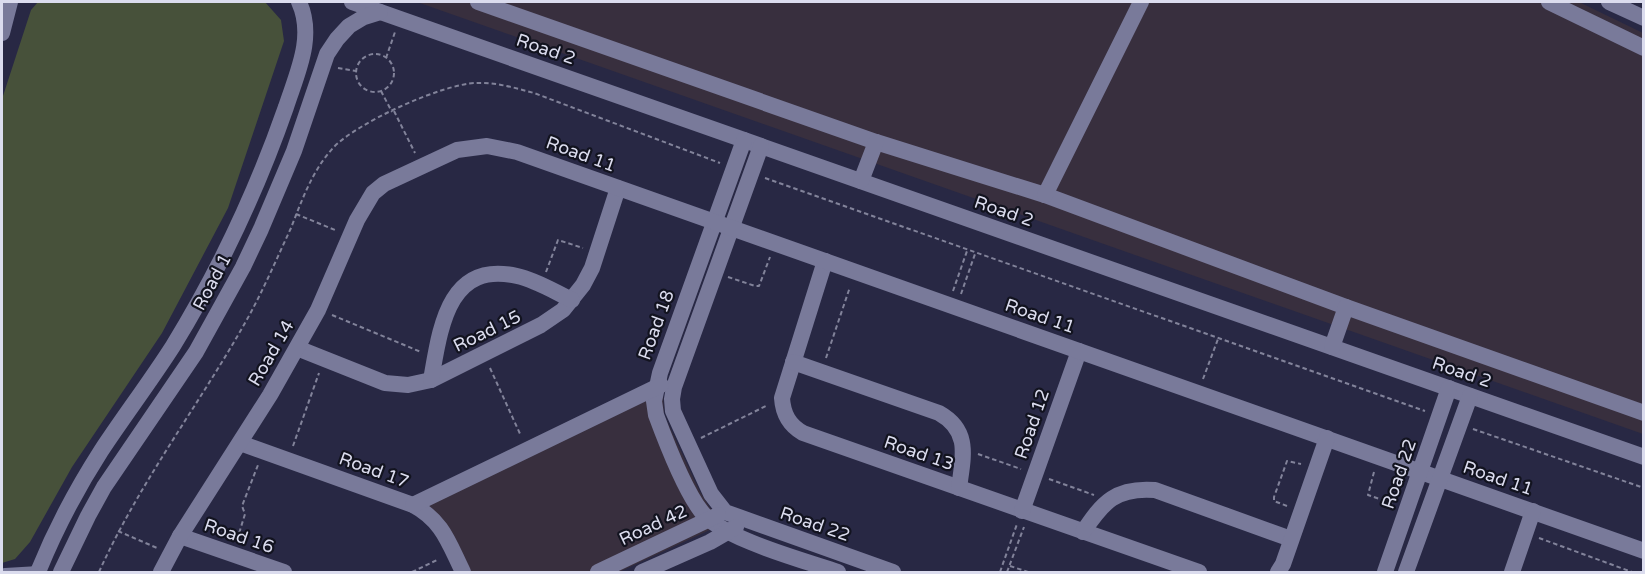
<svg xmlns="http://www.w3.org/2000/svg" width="1645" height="574" font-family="'Varela Round',sans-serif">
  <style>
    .commercial { fill: #382f3e }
    .green { fill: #47513a }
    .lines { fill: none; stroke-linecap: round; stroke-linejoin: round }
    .path { stroke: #82839a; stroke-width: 2; stroke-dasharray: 4.5 3; stroke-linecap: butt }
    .lane { stroke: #797a9a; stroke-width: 8 }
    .street { stroke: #797a9a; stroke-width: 16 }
    .labels { text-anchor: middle; stroke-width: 4.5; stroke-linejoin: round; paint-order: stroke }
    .street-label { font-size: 18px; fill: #dbdcee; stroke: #12131f }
  </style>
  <rect width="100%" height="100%" fill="#282844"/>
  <g class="commercial">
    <path d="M417 2H1579L1643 33V434Z"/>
    <path d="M663 394 664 415 699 490 710 508 725 523 619 572H456L436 532 406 500Z"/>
  </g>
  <path class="green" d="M38 2H265L281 20 284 41 228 208 162 333 72 467 30 542 15 559 2 563V99L31 10Z"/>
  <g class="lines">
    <g class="path">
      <circle cx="375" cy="73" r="19"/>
      <path d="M386 58 395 32"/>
      <path d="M338 68 356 71"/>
      <path d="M381 91 392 112"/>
      <path d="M394 111 415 153"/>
      <path d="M765 178 1425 411"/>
      <path d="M296 214 335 230"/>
      <path d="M546 272 558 240 583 248"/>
      <path d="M728 277 755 286H759L770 257"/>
      <path d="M953 291 967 251"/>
      <path d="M961 294 975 254"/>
      <path d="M332 315 421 352"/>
      <path d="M826 358 850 287"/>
      <path d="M490 368 521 436"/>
      <path d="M1203 379 1218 339"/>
      <path d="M1473 429 1644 488"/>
      <path d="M701 438 768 405"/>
      <path d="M293 446 319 373"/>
      <path d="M978 454 1021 469"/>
      <path d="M1374 472 1368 495 1394 504"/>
      <path d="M1049 479 1094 495"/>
      <path d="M1287 506 1274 501V497L1287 461 1301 464"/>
      <path d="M118 531 157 548"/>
      <path d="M1539 538 1632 572"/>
      <path d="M237 540 245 514 242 506 258 465"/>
      <path d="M1010 566 1028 572"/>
      <path d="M99 572C140 481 202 401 250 314 265 286 278 256 291 228 302 200 312 171 333 148 356 123 442 84 476 83 496 82 515 88 534 93L720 163"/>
      <path d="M412 572 439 559"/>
      <path d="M1000 572 1017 524"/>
      <path d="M1007 572 1024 527"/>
    </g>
    <path class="lane" d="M5 572 39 570"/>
    <g class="street">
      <path d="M352 2 1644 457"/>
      <path d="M478 2 876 142 1045 195 1346 307 1644 413"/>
      <path d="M1549 2 1644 48"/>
      <path d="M1609 2 1644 18"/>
      <path d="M2 33 10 2"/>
      <path d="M744 140 660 373 654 401 656 415C666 442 684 489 701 511 722 539 803 560 838 572"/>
      <path d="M761 146 674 387 672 399 673 411 711 494 725 512 893 572"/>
      <path d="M861 181 876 142"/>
      <path d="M1045 195 1141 2"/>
      <path d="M825 261 782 398C783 414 789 425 803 433L1199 572"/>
      <path d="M1332 347 1346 307"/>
      <path d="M297 348 385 383 408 385 431 380 541 325 563 310 583 285 592 268 618 188"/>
      <path d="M793 362 939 413C971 431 963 457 959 488"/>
      <path d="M431 380C440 330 447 260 517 276 536 280 555 292 572 300"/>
      <path d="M240 443 413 505C443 521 449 544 463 572"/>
      <path d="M413 505 661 385"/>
      <path d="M1022 511 1079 351"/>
      <path d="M1083 532C1103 502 1116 487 1155 490L1291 539"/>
      <path d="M180 536 284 572"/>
      <path d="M38 572C55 530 76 490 101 451 124 416 150 382 173 346 219 271 257 190 286 107 297 73 315 37 299 2"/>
      <path d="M61 572 88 516 104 487 196 352 243 267 261 229 294 151 327 54 337 39 349 26 364 17 380 12"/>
      <path d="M161 572 180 536 270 395 318 310 357 220 373 193 384 184 457 150 487 146 517 152 1644 551"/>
      <path d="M598 572 718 515"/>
      <path d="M642 572 710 542 736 527"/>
      <path d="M1278 572 1283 564 1327 438"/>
      <path d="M1385 572 1449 388"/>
      <path d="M1406 572 1470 396"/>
      <path d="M1512 572 1533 511"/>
    </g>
  </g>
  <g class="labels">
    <g class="street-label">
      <text transform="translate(546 49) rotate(19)" y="6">Road 2</text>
      <text transform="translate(581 154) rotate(20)" y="6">Road 11</text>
      <text transform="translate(1004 211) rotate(19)" y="6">Road 2</text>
      <text transform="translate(212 282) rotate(-62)" y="6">Road 1</text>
      <text transform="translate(1040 316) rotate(19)" y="6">Road 11</text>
      <text transform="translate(656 325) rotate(-70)" y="6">Road 18</text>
      <text transform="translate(487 331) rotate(-26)" y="6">Road 15</text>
      <text transform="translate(271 353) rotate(-60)" y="6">Road 14</text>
      <text transform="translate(1462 372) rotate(19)" y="6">Road 2</text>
      <text transform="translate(1032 424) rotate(-71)" y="6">Road 12</text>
      <text transform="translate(919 453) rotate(19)" y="6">Road 13</text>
      <text transform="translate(374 470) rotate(20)" y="6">Road 17</text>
      <text transform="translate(1399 474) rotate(-71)" y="6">Road 22</text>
      <text transform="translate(1498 478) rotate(19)" y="6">Road 11</text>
      <text transform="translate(815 524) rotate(19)" y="6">Road 22</text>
      <text transform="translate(653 525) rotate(-25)" y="6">Road 42</text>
      <text transform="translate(239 536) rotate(19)" y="6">Road 16</text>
    </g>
  </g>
  <rect width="1645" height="574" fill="none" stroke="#dbdcee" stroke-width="6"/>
</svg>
